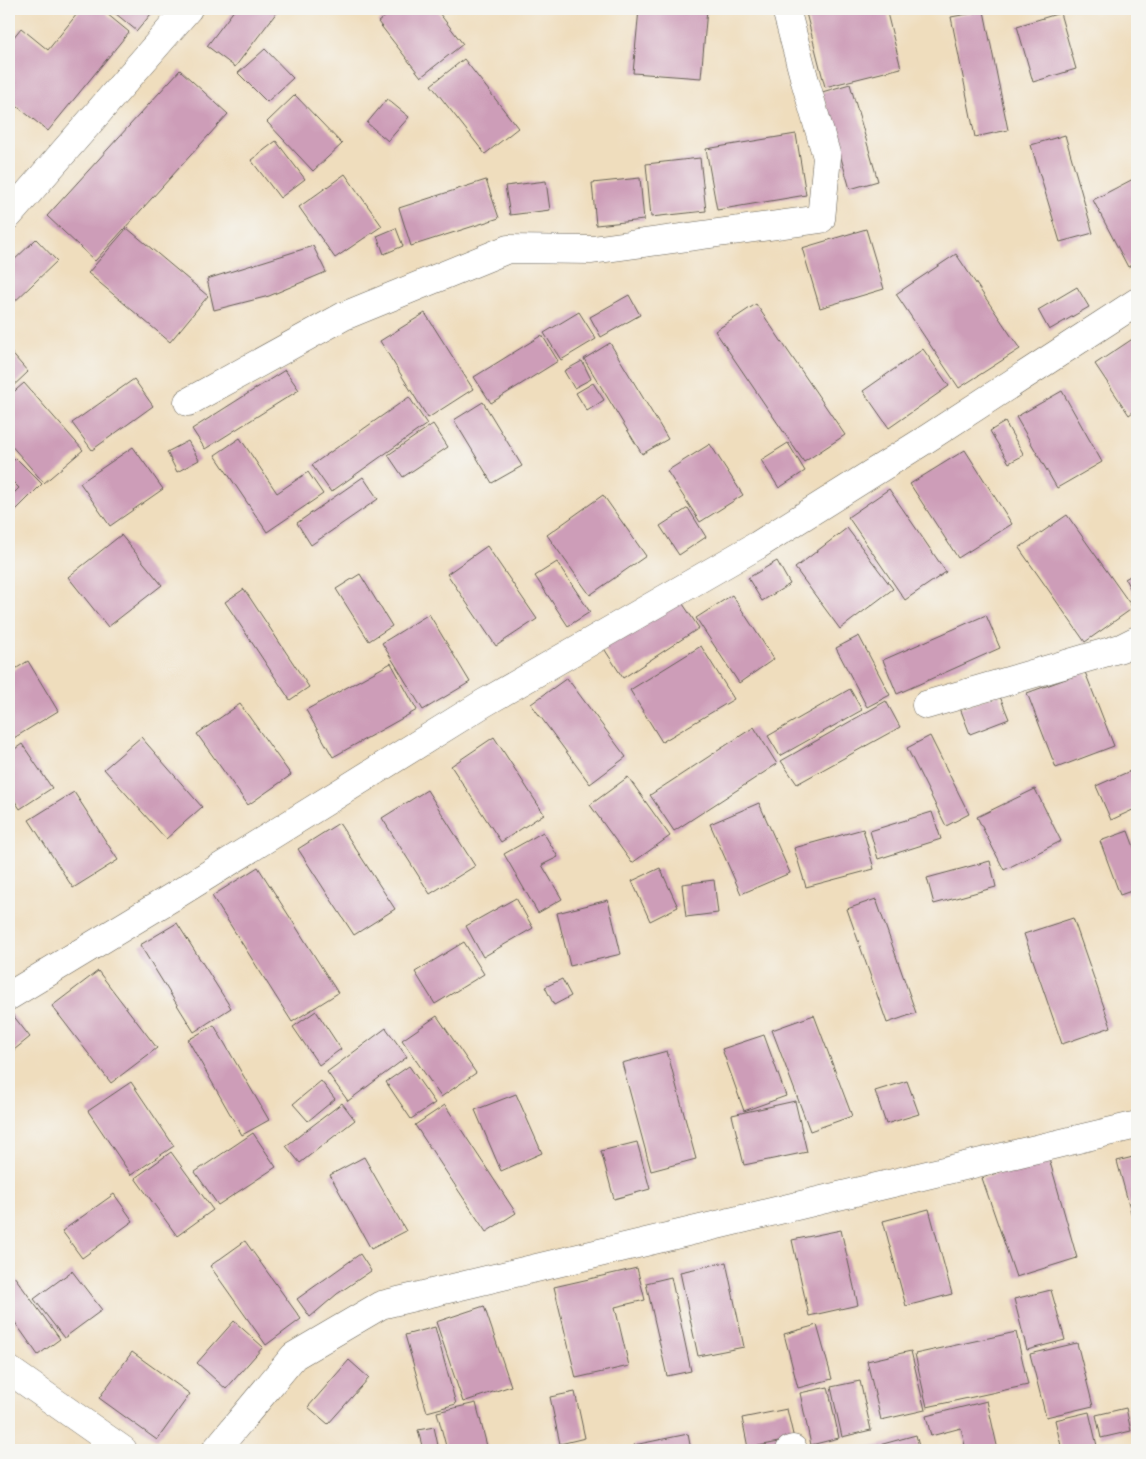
<svg xmlns="http://www.w3.org/2000/svg" width="1146" height="1459" font-family="Alegreya,serif">
  <style>
    .building { fill: #cd9db8 }
    .lines { fill: none; stroke-linecap: round; stroke-linejoin: round }
    .street-casing { stroke: #666054; stroke-width: 29 }
    .street { stroke: #fff; stroke-width: 28 }
  </style>
  <rect width="100%" height="100%" fill="#f6f6f2"/>
  <filter id="ink" filterUnits="userSpaceOnUse"><feTurbulence type="fractalNoise" baseFrequency=".02" numOctaves="2"/><feDisplacementMap in="SourceGraphic" scale="10" xChannelSelector="R" yChannelSelector="G"/><feConvolveMatrix kernelMatrix="1 2 1 2 8 2 1 2 1" color-interpolation-filters="sRGB"/></filter>
  <filter id="wash" filterUnits="userSpaceOnUse"><feTurbulence type="fractalNoise" baseFrequency=".0096" numOctaves="4" result="noise"/><feDisplacementMap in="SourceGraphic" scale="20" xChannelSelector="R" yChannelSelector="G"/><feGaussianBlur stdDeviation="1.12" result="paint"/><feColorMatrix in="noise" values="0 0 0 0 0 0 0 0 0 0 0 0 0 0 0 0 0 1.4 0 .05"/><feComposite in="paint" operator="in"/></filter>
  <g filter="url(#wash)">
    <rect width="100%" height="100%" fill="#efddbd"/>
    <g id="blocks">
      <g class="building">
        <path d="M81 9H101L129 32 48 131 9 100V43L21 28 48 50Z"/>
        <path d="M110 9H155L137 31Z"/>
        <path d="M235 9H273L277 12 235 67 207 46Z"/>
        <path d="M395 9H436L463 44 421 77 378 22Z"/>
        <path d="M639 9H707L701 78 633 73Z"/>
        <path d="M805 9H886L901 68 825 87Z"/>
        <path d="M984 11 1008 130 975 137 951 17Z"/>
        <path d="M1060 13 1076 69 1033 82 1017 26Z"/>
        <path d="M265 49 293 78 267 102 238 73Z"/>
        <path d="M464 59 518 128 485 154 431 85Z"/>
        <path d="M180 70 228 114 95 261 47 216Z"/>
        <path d="M850 84 878 181 850 189 822 92Z"/>
        <path d="M295 95 342 144 313 171 267 122Z"/>
        <path d="M387 99 409 117 388 141 367 123Z"/>
        <path d="M796 134 806 195 717 210 706 149Z"/>
        <path d="M1065 135 1093 233 1060 242 1031 145Z"/>
        <path d="M276 141 305 179 280 198 251 160Z"/>
        <path d="M700 158 706 211 651 217 646 164Z"/>
        <path d="M345 174 382 226 335 258 299 207Z"/>
        <path d="M1137 177V262L1128 267 1093 200Z"/>
        <path d="M640 178 644 220 596 225 592 183Z"/>
        <path d="M486 180 499 218 411 246 399 208Z"/>
        <path d="M546 181 550 210 510 215 505 186Z"/>
        <path d="M127 228 208 296 170 342 88 273Z"/>
        <path d="M396 228 403 246 384 254 377 236Z"/>
        <path d="M866 229 884 289 820 308 802 248Z"/>
        <path d="M36 239 57 261 9 307V265Z"/>
        <path d="M313 246 326 272 269 296 214 310 207 279Z"/>
        <path d="M956 254 1020 349 959 388 896 294Z"/>
        <path d="M1077 287 1089 307 1049 330 1038 310Z"/>
        <path d="M629 295 640 315 601 337 590 317Z"/>
        <path d="M756 304 845 435 804 462 715 331Z"/>
        <path d="M579 312 596 339 561 360 544 333Z"/>
        <path d="M425 313 473 389 428 418 380 341Z"/>
        <path d="M542 335 558 361 491 403 474 377Z"/>
        <path d="M1137 336V409L1129 415 1095 364Z"/>
        <path d="M610 343 668 439 642 454 584 359Z"/>
        <path d="M923 349 949 386 889 428 863 391Z"/>
        <path d="M9 350 28 372 9 390Z"/>
        <path d="M582 361 591 379 574 388 564 371Z"/>
        <path d="M285 370 299 390 205 449 192 429Z"/>
        <path d="M134 379 153 406 92 450 72 423Z"/>
        <path d="M24 383 83 450 44 483 9 443V396Z"/>
        <path d="M593 383 604 400 587 411 576 393Z"/>
        <path d="M1062 391 1102 462 1057 488 1016 417Z"/>
        <path d="M409 397 427 424 331 492 312 465Z"/>
        <path d="M483 402 522 466 492 483 454 420Z"/>
        <path d="M1005 422 1024 455 1009 463 990 431Z"/>
        <path d="M433 424 448 447 403 477 388 455Z"/>
        <path d="M240 438 277 493 308 472 323 494 267 532 215 455Z"/>
        <path d="M188 441 199 460 177 472 167 452Z"/>
        <path d="M788 443 805 471 779 488 761 460Z"/>
        <path d="M710 444 743 495 700 522 667 471Z"/>
        <path d="M133 447 163 489 110 526 80 483Z"/>
        <path d="M965 450 1012 524 958 558 910 484Z"/>
        <path d="M16 458 42 484 9 517V498L19 488 9 478V465Z"/>
        <path d="M363 477 378 499 311 545 297 523Z"/>
        <path d="M889 489 946 572 905 600 848 517Z"/>
        <path d="M603 495 646 556 590 595 547 535Z"/>
        <path d="M688 508 706 537 679 555 660 526Z"/>
        <path d="M1067 515 1133 608 1085 642 1019 548Z"/>
        <path d="M847 528 893 589 840 629 795 568Z"/>
        <path d="M121 535 162 585 108 627 68 577Z"/>
        <path d="M487 546 537 619 496 646 447 574Z"/>
        <path d="M777 561 790 584 762 601 748 578Z"/>
        <path d="M557 562 590 612 568 626 535 576Z"/>
        <path d="M1137 572V601L1125 579Z"/>
        <path d="M360 574 392 626 369 641 336 589Z"/>
        <path d="M244 589 309 687 290 700 225 602Z"/>
        <path d="M732 595 774 659 739 683 696 618Z"/>
        <path d="M679 598 699 628 623 678 603 647Z"/>
        <path d="M429 614 470 682 423 710 382 643Z"/>
        <path d="M986 615 1000 648 897 694 883 660Z"/>
        <path d="M859 636 890 695 867 707 836 648Z"/>
        <path d="M701 646 734 699 662 742 630 690Z"/>
        <path d="M28 661 58 711 9 741V673Z"/>
        <path d="M391 663 417 710 333 757 306 710Z"/>
        <path d="M1085 672 1114 746 1056 768 1027 693Z"/>
        <path d="M567 678 626 757 590 784 531 704Z"/>
        <path d="M850 689 862 710 780 756 768 736Z"/>
        <path d="M999 694 1009 719 970 734 960 708Z"/>
        <path d="M886 701 900 727 797 784 781 761Z"/>
        <path d="M240 704 291 775 248 805 197 734Z"/>
        <path d="M754 727 777 764 674 831 650 795Z"/>
        <path d="M930 736 969 814 946 826 907 748Z"/>
        <path d="M141 737 202 807 166 839 104 769Z"/>
        <path d="M494 737 544 814 501 842 451 766Z"/>
        <path d="M22 744 52 788 20 809 9 792V753Z"/>
        <path d="M1137 768V808L1111 820 1096 786Z"/>
        <path d="M628 777 670 836 632 863 590 805Z"/>
        <path d="M1035 789 1061 841 1004 870 977 817Z"/>
        <path d="M427 790 475 866 430 894 382 818Z"/>
        <path d="M74 792 118 860 73 888 29 820Z"/>
        <path d="M759 803 790 873 741 894 710 824Z"/>
        <path d="M932 812 941 839 878 859 870 831Z"/>
        <path d="M339 823 395 909 354 935 298 849Z"/>
        <path d="M863 829 874 869 806 887 794 848Z"/>
        <path d="M1128 831 1137 855V889L1120 895 1100 841Z"/>
        <path d="M543 832 558 857 542 865 562 899 538 913 504 854Z"/>
        <path d="M990 861 996 887 934 904 927 878Z"/>
        <path d="M258 867 338 993 292 1022 212 896Z"/>
        <path d="M660 868 678 907 650 921 632 881Z"/>
        <path d="M714 880 718 913 686 917 682 884Z"/>
        <path d="M516 898 533 928 483 957 466 926Z"/>
        <path d="M876 899 916 1013 887 1023 847 909Z"/>
        <path d="M608 900 621 954 570 966 557 913Z"/>
        <path d="M1073 918 1111 1027 1062 1044 1024 934Z"/>
        <path d="M177 923 231 1008 194 1032 140 945Z"/>
        <path d="M464 942 484 974 435 1004 415 972Z"/>
        <path d="M98 971 157 1048 111 1083 52 1006Z"/>
        <path d="M562 979 571 996 554 1005 545 987Z"/>
        <path d="M316 1011 341 1049 319 1065 293 1027Z"/>
        <path d="M12 1014 30 1037 9 1054V1016Z"/>
        <path d="M814 1015 852 1116 810 1131 772 1030Z"/>
        <path d="M437 1016 476 1073 441 1097 402 1040Z"/>
        <path d="M214 1025 269 1120 242 1135 188 1040Z"/>
        <path d="M386 1028 407 1057 348 1101 327 1072Z"/>
        <path d="M764 1035 786 1096 744 1111 722 1049Z"/>
        <path d="M667 1051 696 1159 651 1171 622 1063Z"/>
        <path d="M409 1066 435 1103 411 1119 386 1082Z"/>
        <path d="M321 1081 335 1099 308 1121 293 1104Z"/>
        <path d="M907 1081 919 1114 886 1124 875 1091Z"/>
        <path d="M131 1082 174 1146 131 1175 88 1111Z"/>
        <path d="M516 1094 542 1153 501 1171 475 1110Z"/>
        <path d="M795 1101 807 1152 744 1165 732 1115Z"/>
        <path d="M342 1103 355 1120 300 1163 286 1146Z"/>
        <path d="M445 1105 516 1213 486 1232 415 1125Z"/>
        <path d="M253 1133 276 1167 218 1205 195 1172Z"/>
        <path d="M637 1142 650 1189 614 1199 601 1151Z"/>
        <path d="M171 1152 213 1210 177 1236 135 1178Z"/>
        <path d="M1048 1155 1077 1258 1016 1277 982 1178Z"/>
        <path d="M1137 1156V1226L1135 1227 1117 1161Z"/>
        <path d="M364 1157 406 1231 371 1249 330 1175Z"/>
        <path d="M114 1194 133 1221 82 1258 62 1231Z"/>
        <path d="M929 1209 952 1294 906 1306 883 1221Z"/>
        <path d="M841 1230 858 1305 809 1316 792 1240Z"/>
        <path d="M245 1241 301 1319 266 1345 210 1266Z"/>
        <path d="M360 1254 371 1271 337 1294 310 1317 297 1299Z"/>
        <path d="M726 1262 744 1347 698 1356 680 1272Z"/>
        <path d="M637 1268 645 1300 615 1307 629 1366 576 1378 554 1287Z"/>
        <path d="M72 1271 102 1310 64 1338 34 1299Z"/>
        <path d="M14 1276 60 1339 38 1355 9 1314V1280Z"/>
        <path d="M671 1277 691 1371 667 1376 646 1283Z"/>
        <path d="M1051 1290 1065 1340 1027 1350 1014 1299Z"/>
        <path d="M484 1306 511 1386 463 1402 436 1322Z"/>
        <path d="M234 1321 263 1347 226 1389 197 1363Z"/>
        <path d="M817 1325 832 1379 798 1388 784 1334Z"/>
        <path d="M435 1327 456 1404 427 1412 405 1335Z"/>
        <path d="M1016 1332 1028 1385 927 1407 915 1354Z"/>
        <path d="M1077 1343 1093 1406 1046 1417 1030 1354Z"/>
        <path d="M911 1351 925 1410 881 1420 867 1361Z"/>
        <path d="M132 1352 190 1394 157 1440 99 1398Z"/>
        <path d="M349 1360 369 1378 328 1424 308 1407Z"/>
        <path d="M860 1381 871 1430 842 1437 831 1387Z"/>
        <path d="M828 1387 839 1438 811 1445 800 1393Z"/>
        <path d="M575 1392 585 1438 560 1444 550 1397Z"/>
        <path d="M987 1401 998 1450H966L961 1428 931 1436 926 1416Z"/>
        <path d="M476 1403 488 1450H447L437 1412Z"/>
        <path d="M1126 1408 1131 1431 1101 1438 1096 1415Z"/>
        <path d="M787 1409 794 1439 748 1448 742 1418Z"/>
        <path d="M1089 1412 1098 1450H1062L1055 1420Z"/>
        <path d="M434 1427 439 1450H423L418 1430Z"/>
        <path d="M688 1434 691 1450H635L634 1445Z"/>
        <path d="M916 1435 920 1450H861Z"/>
      </g>
    </g>
  </g>
  <g filter="url(#ink)">
    <use href="#blocks" fill-opacity="0" stroke="#666054" stroke-width="1"/>
    <g class="lines">
      <defs>
        <g id="street">
          <path d="M9 215 188 9"/>
          <path d="M188 402 344 316 508 249 592 250 821 219 827 157 805 81 786 9"/>
          <path d="M926 705 1121 648 1137 640"/>
          <path d="M9 996 179 893 484 703 758 545 925 440 1137 302"/>
          <path d="M9 1370 123 1450"/>
          <path d="M216 1450 294 1356 381 1305 1137 1125"/>
          <path d="M790 1450 793 1449"/>
        </g>
      </defs>
      <use href="#street" class="street-casing"/>
      <use href="#street" class="street"/>
    </g>
  </g>
  <rect width="1146" height="1459" fill="none" stroke="#f6f6f2" stroke-width="30"/>
</svg>
